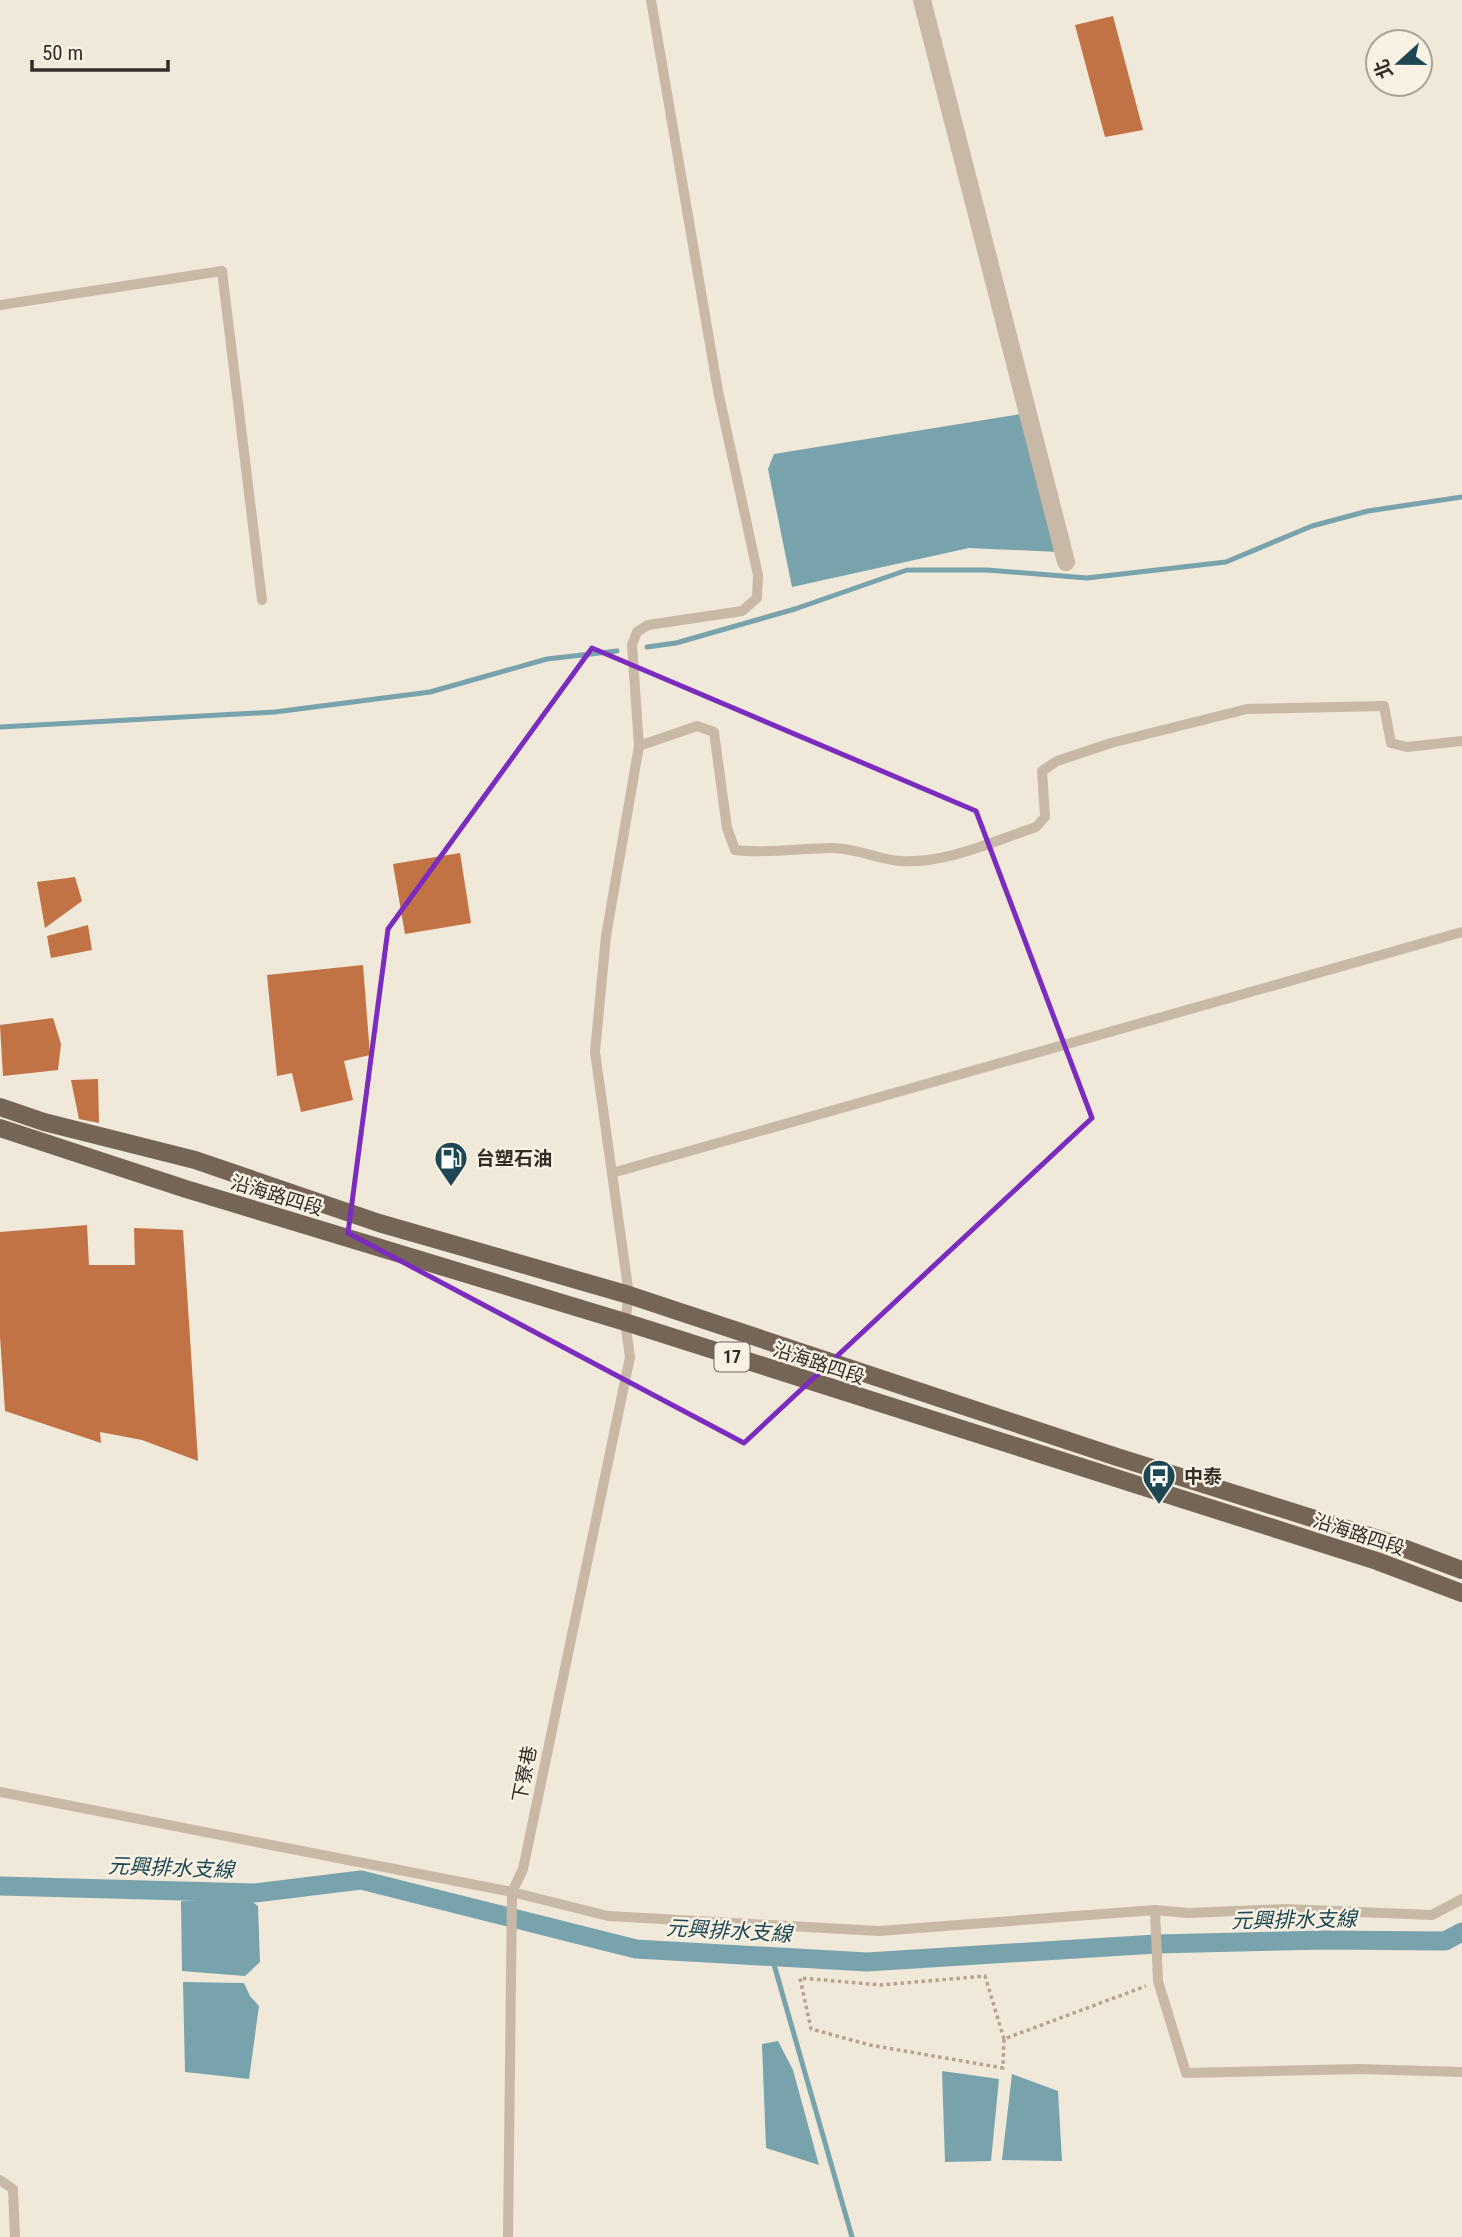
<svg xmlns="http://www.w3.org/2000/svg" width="1462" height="2237" font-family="'Roboto Condensed','Noto Sans TC',sans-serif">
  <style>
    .water { fill: #79a3ac }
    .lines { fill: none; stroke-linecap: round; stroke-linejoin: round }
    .stream { stroke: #79a3ac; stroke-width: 5 }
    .canal { stroke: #79a3ac; stroke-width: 19 }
    .building { fill: #c17345 }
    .path { stroke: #b3a38f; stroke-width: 3.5; stroke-dasharray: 3.5 3.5; stroke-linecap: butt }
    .service { stroke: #c7b9a5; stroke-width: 10 }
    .minor { stroke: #c7b9a5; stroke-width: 18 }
    .primary { stroke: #756557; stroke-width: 18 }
    .marked { fill: none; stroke: #7b2cbf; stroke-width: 5; stroke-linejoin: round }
    .labels { text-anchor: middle; stroke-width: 5; stroke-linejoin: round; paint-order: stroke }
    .shield { fill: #f8f1e4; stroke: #6e675f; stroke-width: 2 }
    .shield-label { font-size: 18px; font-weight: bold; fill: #332c26 }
    .poi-label { font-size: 19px; font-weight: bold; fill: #332c26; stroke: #f8f1e4; text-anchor: start }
    .street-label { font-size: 19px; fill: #332c26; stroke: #f8f1e4 }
    .water-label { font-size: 21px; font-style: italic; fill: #1d4853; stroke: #f8f1e4 }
  </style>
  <rect width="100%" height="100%" fill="#f0e8d8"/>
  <g class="water">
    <path d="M1027 413 1058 552 969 548 792 587 768 469 774 454Z"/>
    <path d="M250 1900 258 1906 260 1962 245 1976 182 1971 181 1901Z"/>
    <path d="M183 1982 244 1983 250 1996 259 2006 249 2079 185 2072Z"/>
    <path d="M778 2041 793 2070 819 2165 766 2148 762 2044Z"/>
    <path d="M942 2071 999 2079 991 2161 945 2162Z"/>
    <path d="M1012 2074 1058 2091 1062 2161 1002 2160Z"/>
  </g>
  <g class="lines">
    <g class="stream">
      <path d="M647 647 676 643 795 609 907 570H987L1087 578 1226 562 1312 526 1368 511 1462 497"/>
      <path d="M0 727 275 712 430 692 547 659 617 651"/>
      <path d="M771 1954 852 2237"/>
    </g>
    <path class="canal" d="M0 1886 255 1893 361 1880 636 1949 867 1962 1156 1944 1325 1940 1445 1941 1462 1932"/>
  </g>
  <g class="building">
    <path d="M1113 16 1143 130 1105 137 1075 25Z"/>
    <path d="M460 853 471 923 405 934 393 864Z"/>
    <path d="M75 877 82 901 45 928 37 882Z"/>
    <path d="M88 925 92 950 51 958 47 936Z"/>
    <path d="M363 965 370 1055 344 1061 353 1100 301 1112 292 1073 277 1076 267 975Z"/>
    <path d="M53 1018 61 1044 58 1070 3 1076 0 1025Z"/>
    <path d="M98 1079 99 1123 79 1119 71 1080Z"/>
    <path d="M87 1225 89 1265H135L134 1228 183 1230 198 1461 142 1440 100 1432 101 1443 5 1411 0 1336V1232Z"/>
  </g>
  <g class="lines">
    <path class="path" d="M1004 2039 985 1976 881 1985 800 1978 811 2029 870 2045 1003 2068 1004 2039 1146 1986"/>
    <g class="service">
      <path d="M0 305 222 271 262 600"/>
      <path d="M639 746 697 726 714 732 727 828 735 850C766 854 800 848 832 848 856 848 877 859 900 861 946 864 994 841 1036 827L1045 817 1042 771 1057 761 1111 743 1247 709 1384 706 1391 743 1407 747 1462 741"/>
      <path d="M612 1173 1462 932"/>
      <path d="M0 1792 512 1892 608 1916 879 1931 1155 1910 1188 1913 1286 1909 1432 1915 1462 1899"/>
      <path d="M1155 1910 1158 1981 1186 2073 1359 2069 1462 2072"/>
      <path d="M0 2180 13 2189 15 2237"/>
      <path d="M508 2237 512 1892 523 1869 630 1357 625 1322 629 1295 595 1052 606 936 639 746 632 645 637 632 648 625 742 611 757 598 758 575 718 391 651 0"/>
    </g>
    <path class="minor" d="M922 0 1066 562"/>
    <g class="primary">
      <path d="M0 1107 44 1122 195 1160 379 1223 629 1295 1117 1457 1382 1540 1462 1570"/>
      <path d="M0 1128 186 1189 625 1322 1377 1561 1462 1593"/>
    </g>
  </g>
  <path class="marked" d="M592 648 976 811 1092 1118 744 1443 348 1233 388 929Z"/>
  <defs>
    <symbol id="fuel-pin" viewBox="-11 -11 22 30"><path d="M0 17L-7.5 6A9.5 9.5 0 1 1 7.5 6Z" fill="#1d4853" stroke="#f8f1e4"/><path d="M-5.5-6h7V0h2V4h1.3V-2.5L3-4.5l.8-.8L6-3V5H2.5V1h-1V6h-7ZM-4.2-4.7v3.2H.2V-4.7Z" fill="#fff"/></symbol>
    <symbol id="bus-pin" viewBox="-11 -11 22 30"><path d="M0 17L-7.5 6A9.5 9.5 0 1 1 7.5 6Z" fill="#1d4853" stroke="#f8f1e4"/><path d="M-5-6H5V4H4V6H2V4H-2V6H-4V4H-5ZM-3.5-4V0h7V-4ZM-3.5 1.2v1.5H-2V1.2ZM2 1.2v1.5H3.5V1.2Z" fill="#fff"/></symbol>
  </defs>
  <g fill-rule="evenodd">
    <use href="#fuel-pin" x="432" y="1139" width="38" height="52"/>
    <use href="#bus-pin" x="1140" y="1457" width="38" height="52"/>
  </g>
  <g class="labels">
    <rect class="shield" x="714.5" y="1342.5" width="35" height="29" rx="5"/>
    <g class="shield-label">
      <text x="732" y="1363">17</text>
    </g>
    <g class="poi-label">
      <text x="476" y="1165">台塑石油</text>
      <text x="1184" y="1483">中泰</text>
    </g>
    <g class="street-label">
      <text transform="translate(277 1195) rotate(17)" y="7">沿海路四段</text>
      <text transform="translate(819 1363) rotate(18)" y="7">沿海路四段</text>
      <text transform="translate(1359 1534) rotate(18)" y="7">沿海路四段</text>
      <text transform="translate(524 1774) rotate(-79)" y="7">下寮巷</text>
    </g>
    <g class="water-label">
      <text transform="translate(171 1868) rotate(2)" y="7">元興排水支線</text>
      <text transform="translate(1294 1920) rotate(-1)" y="7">元興排水支線</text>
      <text transform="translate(729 1931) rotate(3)" y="7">元興排水支線</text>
    </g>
  </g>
  <g transform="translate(1399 63) rotate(249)"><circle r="33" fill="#f8f1e4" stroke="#a9a298" stroke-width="2"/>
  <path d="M0-5L12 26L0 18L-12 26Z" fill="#1d4853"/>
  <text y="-10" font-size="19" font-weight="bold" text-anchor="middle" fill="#332c26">北</text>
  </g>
  <path d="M32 60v10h136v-10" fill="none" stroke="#332c26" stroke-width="3.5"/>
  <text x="42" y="60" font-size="21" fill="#332c26" stroke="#f8f1e4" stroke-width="5" paint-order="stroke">50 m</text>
</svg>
